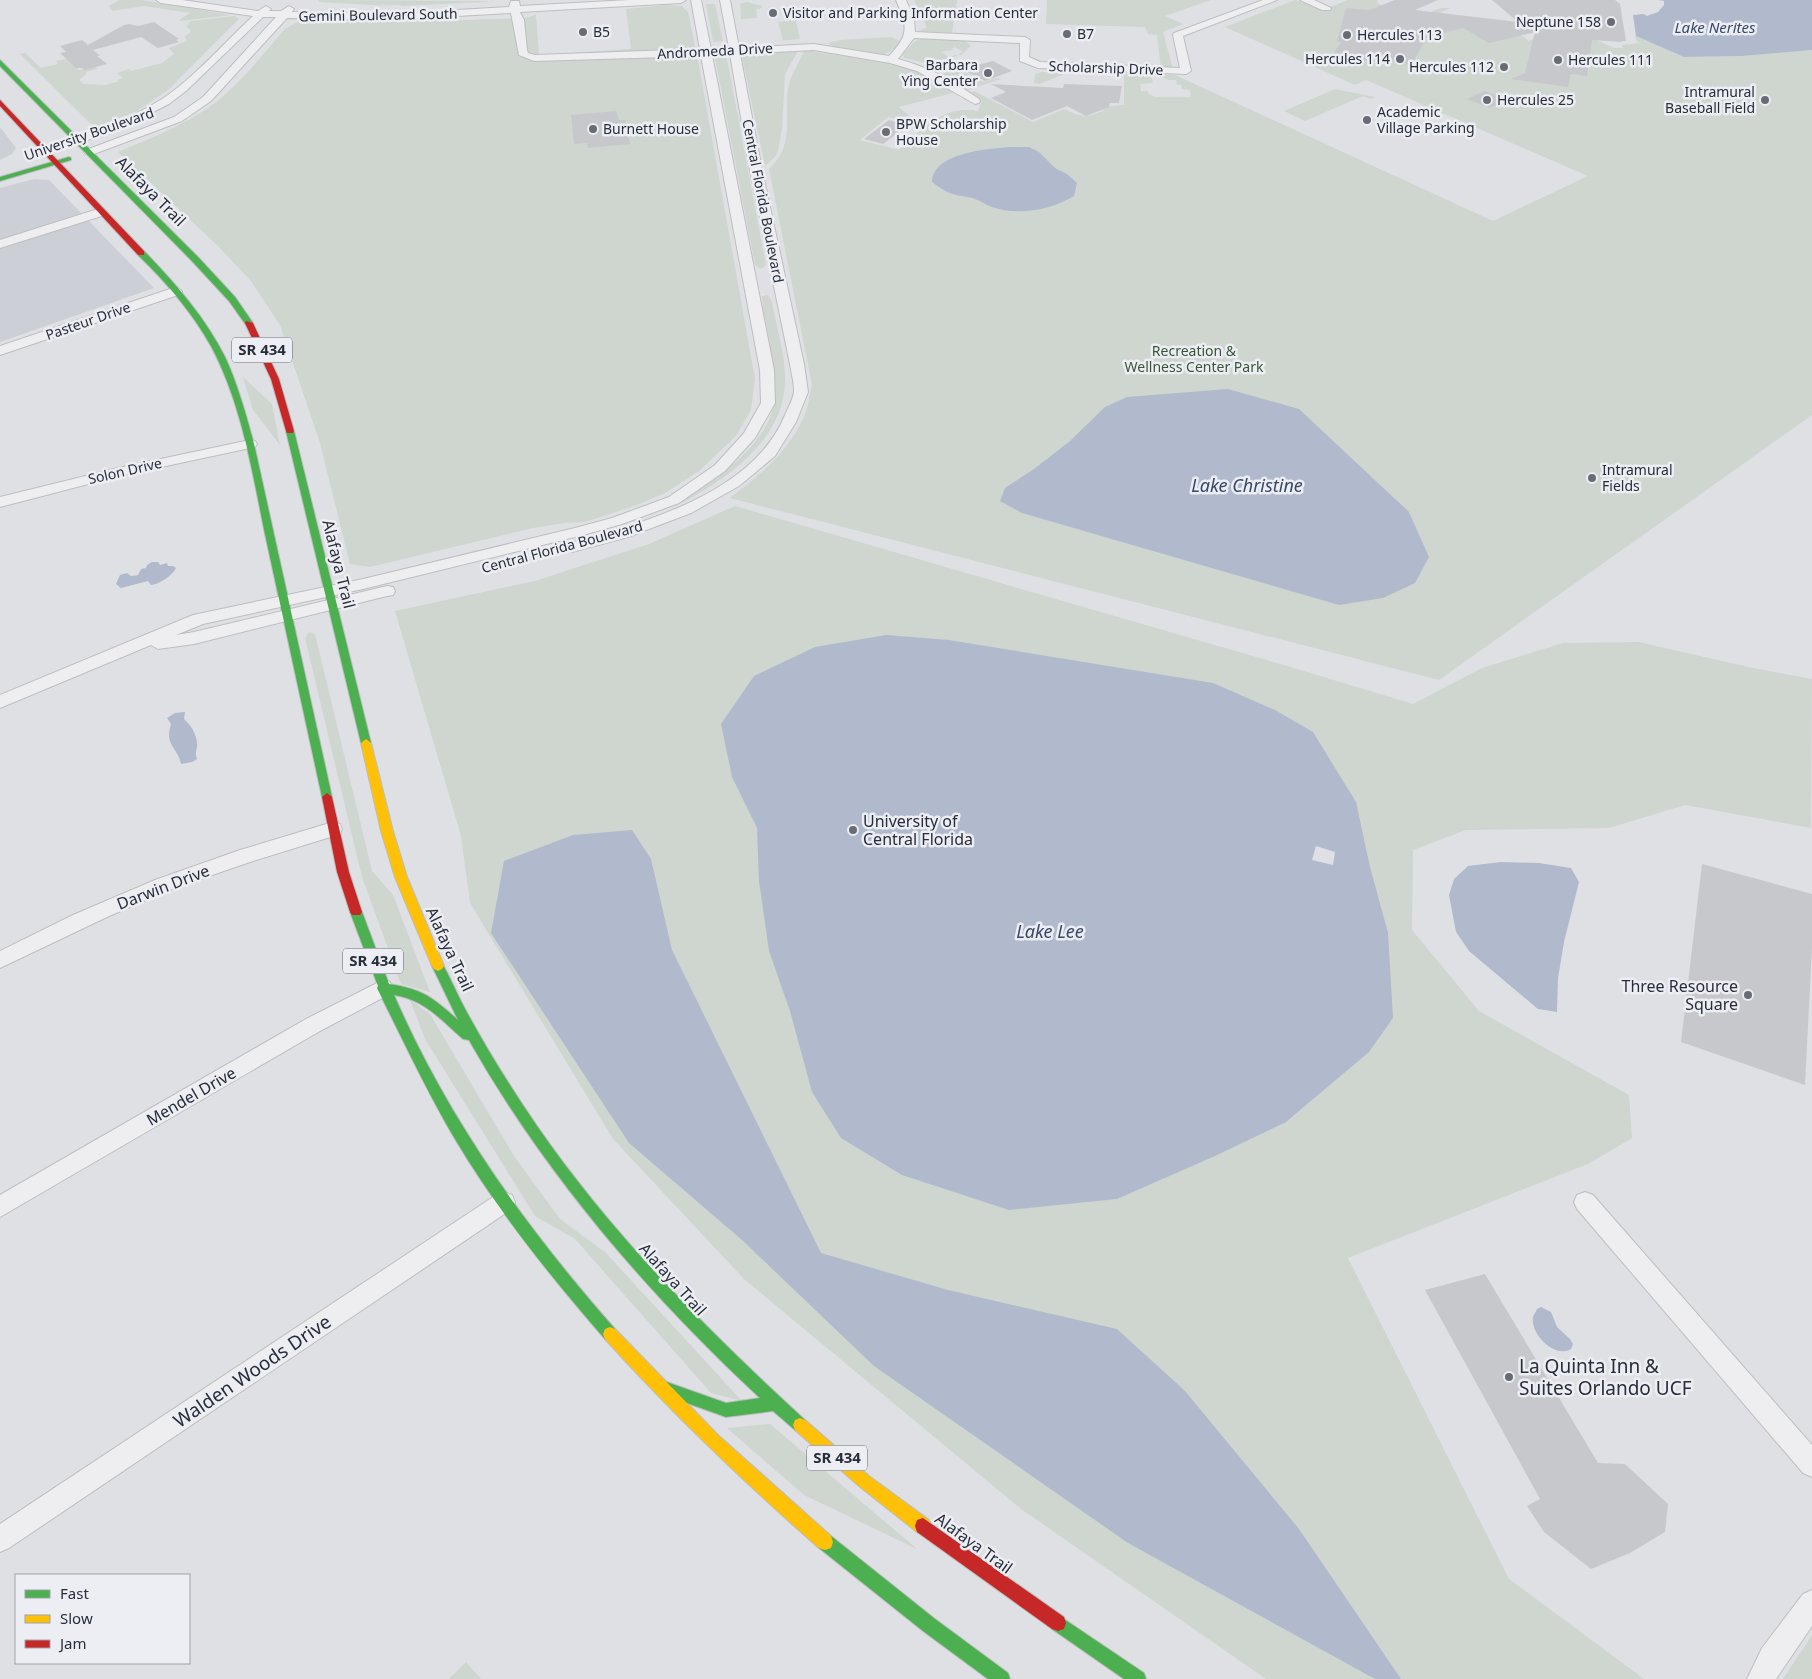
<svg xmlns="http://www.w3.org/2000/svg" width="1812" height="1679" font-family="'Noto Sans',sans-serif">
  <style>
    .built { fill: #cdcfd6 }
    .green { fill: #ced6cf }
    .water { fill: #b0bacc }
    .pier { fill: #dfe0e3 }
    .building { fill: #c7c8cb }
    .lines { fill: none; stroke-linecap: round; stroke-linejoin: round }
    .street-casing { stroke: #bdbec1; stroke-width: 2 }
    .fast-casing { stroke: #bcbdc0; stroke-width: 2 }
    .slow-casing { stroke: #bcbdc0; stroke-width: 2 }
    .jam-casing { stroke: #bcbdc0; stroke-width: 2 }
    .street { fill: #eeeef0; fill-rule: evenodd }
    .fast { fill: #4caf50; fill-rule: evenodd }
    .slow { fill: #ffc107; fill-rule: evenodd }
    .jam { fill: #c62828; fill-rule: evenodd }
    .poi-dot { fill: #686c75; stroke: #eceef3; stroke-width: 2 }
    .labels { text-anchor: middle; stroke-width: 5; stroke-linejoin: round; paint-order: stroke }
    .far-poi-label { font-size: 14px; fill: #282d3a; stroke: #eceef3; text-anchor: start }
    .far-street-label { font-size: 14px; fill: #282d3a; stroke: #eceef3 }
    .far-park-label { font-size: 14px; fill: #395437; stroke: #eceef3 }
    .far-water-label { font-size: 15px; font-style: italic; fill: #374869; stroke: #eceef3 }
    .shield { fill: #eceef3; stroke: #636772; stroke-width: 1 }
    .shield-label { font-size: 15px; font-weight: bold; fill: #282d3a }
    .street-label { font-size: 16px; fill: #282d3a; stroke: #eceef3 }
    .poi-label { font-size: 16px; fill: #282d3a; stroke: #eceef3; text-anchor: start }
    .water-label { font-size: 18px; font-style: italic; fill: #374869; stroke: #eceef3 }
    .near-poi-label { font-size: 19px; fill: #282d3a; stroke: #eceef3; text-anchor: start }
    .near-street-label { font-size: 19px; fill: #282d3a; stroke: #eceef3 }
  </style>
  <rect width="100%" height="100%" fill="#dfe0e3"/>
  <g class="built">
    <path d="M0 127 16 148 12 154 0 160Z"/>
    <path d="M34 179 49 180 154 288 0 342V188Z"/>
  </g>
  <g class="green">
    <path d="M119 0H142L231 15 181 21 179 20 190 13 144 6 113 11 109 6Z"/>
    <path d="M318 0 491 1 495 0 484 2 402 6H399L402 5 375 4 395 6H391L319 2Z"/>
    <path d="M914 0H957L952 33 918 31 927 28Z"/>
    <path d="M1047 0H1211L1165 16 1183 24 1163 32 1173 69 1161 68 1157 35 1148 34 1145 27 1046 24Z"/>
    <path d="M1295 0 1323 10 1348 0H1378L1377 3 1391 9 1430 16 1432 11 1441 8H1451L1441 12 1434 35C1444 33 1455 28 1465 28 1478 28 1522 30 1528 41L1558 31 1594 39 1614 48H1623L1622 45 1639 43 1635 38 1636 36 1684 57 1742 56 1812 50V415L1439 680 730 498C760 475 787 453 803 419 808 409 809 396 812 385L769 169C795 145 784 119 788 89 790 74 800 63 804 50L902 65 932 78 953 93 899 107 913 119 905 121 888 117 860 140 899 150C924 128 942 105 978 111L982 101 972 93 974 91 1033 122 1064 109C1080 117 1087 118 1103 111V107L1124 105V74L1127 73 1151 76 1153 83 1140 84 1141 91H1148L1149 94 1155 97H1191L1190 90 1182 89 1181 85H1177L1176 80H1168L1156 74 1175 75 1493 221 1588 176 1366 80 1355 85 1225 27Z"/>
    <path d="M747 2 762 6V8L756 9 757 18 741 19 740 4Z"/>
    <path d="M706 4H715L723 41 713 42Z"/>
    <path d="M667 5 682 6 688 12 700 71 755 379 751 410 736 436 699 471 665 493 637 505 585 522 565 523 533 528 370 567 350 564 320 443 280 325 251 281 218 246 118 152C149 139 180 127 208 108 238 87 262 55 286 28L298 22H405L525 18 536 15 539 55 631 49 626 9Z"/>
    <path d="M234 16 239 19 168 90 137 111 97 127 90 123 20 54 25 53 41 68 58 64 56 61 66 59 79 70 96 67 97 69 86 72V74L79 80 87 87 84 84 106 85 119 81 117 80 123 78 117 73 129 69 131 71 162 63 174 54 169 48 187 41 185 36 190 33V30L186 26 191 21Z"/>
    <path d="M796 20 800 39 775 41 783 40 778 22Z"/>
    <path d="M891 37 898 40 899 43 891 51 884 54C874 55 835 50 828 43L840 40Z"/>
    <path d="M920 39 965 41 971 46 961 55 958 54 963 52 955 47 951 49 954 50 941 52 949 57 955 55 958 56 926 63 904 58 903 54 914 42Z"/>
    <path d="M799 49 785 74 782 129 778 151 775 157 765 166 742 57 748 52Z"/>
    <path d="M722 55 727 59 766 265 761 269 755 265 715 58Z"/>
    <path d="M966 62 970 64 962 70 981 81 984 82 996 78 1001 79 968 90 942 74 944 73 941 70 943 68Z"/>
    <path d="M1041 72H1069L1040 84 1034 83 1035 74Z"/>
    <path d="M1335 89 1375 97 1371 99 1363 96 1305 121 1284 111Z"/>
    <path d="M768 295 772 302C776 325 786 358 785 381 784 440 728 478 682 503L680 502C714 483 777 438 775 393 774 376 772 357 769 340 767 326 763 313 762 298V296Z"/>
    <path d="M243 377 272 404 280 445 253 410Z"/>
    <path d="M735 506 1294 668 1413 704 1482 668 1563 643 1638 642 1753 668 1812 679 1811 828 1685 805 1609 828 1466 830 1413 850 1412 930 1479 1011 1629 1095 1632 1138 1588 1164 1348 1258 1509 1579 1644 1679H1266L1021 1509 744 1279 613 1139 470 903 461 836 395 611 535 581 649 544Z"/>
    <path d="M309 632 315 634 372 871 393 895 430 992 401 984 362 877 305 638Z"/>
    <path d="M410 1000 430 1014 514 1156 560 1219 606 1253 742 1401 711 1393 575 1239 535 1216 425 1039Z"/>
    <path d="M770 1424 917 1549 804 1495 727 1428Z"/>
    <path d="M1812 1635V1679H1783Z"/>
    <path d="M466 1662 481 1679H449Z"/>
  </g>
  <g class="water">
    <path d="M1658 0H1812V50L1742 56 1684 57 1636 36 1633 15 1644 14 1647 16 1658 12 1664 5V1Z"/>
    <path d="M1009 147H1029L1039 152 1055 168 1067 174 1077 183 1074 196C1051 210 1018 216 992 207 986 205 981 201 975 199 969 196 962 197 956 195 947 193 940 188 932 182 933 153 986 149 1009 147Z"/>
    <path d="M1228 389 1299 409 1409 512 1429 557 1415 583 1383 598 1339 605 1022 513 1000 501 1005 488 1034 469 1070 441 1105 407 1127 397Z"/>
    <path d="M152 562H158L160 565 167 563 168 566H173L176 568C173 575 160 584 151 585L148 581 121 588 116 584 120 575 127 573 131 576 138 575 141 569 146 568 147 565Z"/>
    <path d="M886 635 949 640 1213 683 1275 710 1313 732 1356 802 1370 867 1388 933 1393 1018 1369 1052 1286 1122 1215 1156 1117 1199 1009 1210 902 1175 841 1138 812 1092 790 1011 769 951 759 881 757 828 732 777 721 724 754 676 815 647Z"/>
    <path d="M185 712 184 719C191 726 195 731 197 742 198 749 194 751 197 759L192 762 181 764C178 747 164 746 171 724L167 718 175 713Z"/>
    <path d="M632 830 651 859 672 950 821 1253 948 1290 1117 1329 1185 1391 1299 1529 1401 1679H1375L1128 1543 874 1366 742 1240 629 1143 491 933 504 861 573 835Z"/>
    <path d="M1501 862 1539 863 1571 868 1579 882 1564 942 1558 978 1557 1012 1538 1009 1469 951 1456 932 1449 895 1454 879 1468 866Z"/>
    <path d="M1541 1307 1551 1312 1557 1327 1570 1339 1573 1344 1571 1349C1555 1359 1530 1334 1533 1317 1534 1314 1536 1312 1537 1309Z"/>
  </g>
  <path class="pier" d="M1316 846 1335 852 1333 865 1312 860Z"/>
  <g class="building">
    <path d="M1395 0H1438L1415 10 1518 22 1492 0H1615L1620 4 1626 41H1622V42L1592 40 1587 76 1571 74 1568 87 1511 79 1525 73 1535 32 1489 43 1463 28 1427 37 1413 62H1409L1408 64 1374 58 1372 61 1333 54 1341 42H1337L1345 11 1347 8 1369 10Z"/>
    <path d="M154 22 179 39 176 40 179 42 158 48 141 37 93 50 100 56H97L107 64 85 70 82 68H76L60 53 66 52 60 46 82 40 88 45 124 25 129 24 138 26Z"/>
    <path d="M993 61 1012 71 985 81 961 69Z"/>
    <path d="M991 84 1063 88 1064 84 1122 86 1119 103H1110L1109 107 1086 116 1067 106 1032 120 991 98 1006 92Z"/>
    <path d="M1485 91 1507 100 1490 108 1467 99Z"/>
    <path d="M616 111 619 120H625L630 144 588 148 587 143 574 144 571 115Z"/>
    <path d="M889 120 908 125 883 144 864 139Z"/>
    <path d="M1702 864 1812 894V948L1805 1085 1681 1042Z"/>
    <path d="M1485 1274 1598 1463 1625 1464 1668 1504 1665 1532 1630 1553 1591 1569 1544 1532 1527 1506 1540 1499 1425 1290Z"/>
  </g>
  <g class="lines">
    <defs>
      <g id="street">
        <path d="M156 0H182L258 11 266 6 271 9 269 11H281L289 6 294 9 292 12 387 14 509 7 511 1H519L520 6 629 0H686L681 3 520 12 524 20 527 50 528 53 535 55 700 49 691 0H701L711 49 729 48 720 0H730L739 48 814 44 889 56C909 35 908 27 896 0H906L914 19 915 32 1025 37 1030 40 1029 57 1040 62 1180 68 1173 35 1174 33 1263 0H1277L1183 36 1191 71 1186 74 1038 68 1020 61V43L914 38 898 59C931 68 951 80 979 99L980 101 979 103 975 104 917 71 890 63 814 50 740 54 762 170 804 364 808 392 796 422 775 456 739 486 691 513 628 537 572 552 566 550 564 547 566 544C641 524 753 494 785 415 788 408 794 398 794 390 794 382 791 372 790 364L750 170 730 54 712 55 774 370 775 403 755 438 725 471 679 503 622 524 583 535 363 589 203 624 176 635 194 632 387 586 393 587 395 591 393 595 387 596 194 644 158 649 151 645 0 708V695L193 615 363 579 575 528 612 518 669 497 715 465 744 433 761 403 760 370 701 56 534 61 519 55 511 13 387 20 287 18 211 101 182 121 94 154H86L84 152 86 150 174 117 203 97 276 17H263L186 91 169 104 121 128 82 142H74L72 140 74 138C104 127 136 116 162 99 194 78 225 42 253 16L161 3Z"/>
        <path d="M1300 0H1314L1331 8 1330 10H1322Z"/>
        <path d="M101 208 107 212 105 215 0 248V240Z"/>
        <path d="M176 287 182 291 181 294 0 355V346Z"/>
        <path d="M250 440 255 441 257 444 255 447 119 476 0 507V497L118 468Z"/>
        <path d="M333 822 340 824 342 829 340 834 253 861 169 890 107 917 0 968V951L73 915 155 880 240 850Z"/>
        <path d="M383 980 390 982 393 988 390 994 320 1031 0 1217V1195L306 1019Z"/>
        <path d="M504 1192 512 1195 515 1202 512 1209 9 1548 0 1552V1524L496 1195Z"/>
        <path d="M1585 1192 1593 1195 1812 1445V1477L1803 1473 1577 1209 1574 1202 1577 1195Z"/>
        <path d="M1812 1590V1626L1776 1679H1747L1762 1648 1803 1594Z"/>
      </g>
      <g id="fast">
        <path d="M0 60 198 257 235 297 253 323 252 325H246L229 301 192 261 0 66Z"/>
        <path d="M69 157 71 158V160L0 181V177Z"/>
        <path d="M138 251H144C175 283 205 317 225 357 238 385 246 415 254 444L332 797 331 800 327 801 322 797C303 709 284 622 265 534 252 471 242 404 211 346 192 312 166 282 138 255Z"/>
        <path d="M290 428 294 431 371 743 366 747 361 743 286 431Z"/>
        <path d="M356 907 360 909 362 912 389 984C423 989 433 998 458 1020L432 966 434 963 438 961 442 963C450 977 456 992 464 1007 486 1048 511 1088 537 1126 613 1236 707 1330 805 1420L807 1425 805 1430 800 1432 795 1430 773 1411 726 1417 656 1392 654 1387 656 1382 661 1380 726 1403 760 1398C647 1293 545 1174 469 1040L463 1039C440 1019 425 1000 394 995 448 1119 526 1228 615 1329L617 1334 615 1339 610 1341 605 1339C550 1276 498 1211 455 1139 426 1090 402 1038 377 988L378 986 350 912 352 909Z"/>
        <path d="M825 1534 831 1536 935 1619 1008 1673 1010 1679H988L923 1631 819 1548 817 1542 819 1536Z"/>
        <path d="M1058 1615 1144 1673 1146 1679H1124L1052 1629 1050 1623 1052 1617Z"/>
      </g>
      <g id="slow">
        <path d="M366 739 371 743 393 831 407 877 444 966 442 969 438 971 434 969 432 966 395 877 381 831 361 743Z"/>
        <path d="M610 1327 615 1329 719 1436 831 1536 833 1542 831 1548 825 1550 819 1548C744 1482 672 1413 605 1339L603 1334 605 1329Z"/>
        <path d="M800 1418 805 1420 869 1476 929 1520 931 1526 929 1532 923 1534 917 1532 859 1486 795 1430 793 1425 795 1420Z"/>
      </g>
      <g id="jam">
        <path d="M0 100 144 251V255H138L0 106Z"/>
        <path d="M246 321 253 323 279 379 294 431 293 433H287L286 431 271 379 245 323Z"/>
        <path d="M327 793 332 797 349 872 362 912 360 915H352L350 912 337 872 322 797Z"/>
        <path d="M923 1518 1064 1617 1066 1623 1064 1629 1058 1631 1052 1629 917 1532 915 1526 917 1520Z"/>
      </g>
    </defs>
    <use href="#street" class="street-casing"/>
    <use href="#fast" class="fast-casing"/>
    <use href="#slow" class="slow-casing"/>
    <use href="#jam" class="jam-casing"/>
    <use href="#street" class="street"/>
    <use href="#fast" class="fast"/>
    <use href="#slow" class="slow"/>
    <use href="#jam" class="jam"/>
  </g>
  <g class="poi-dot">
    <circle cx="773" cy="13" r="5"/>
    <circle cx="1611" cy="22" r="5"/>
    <circle cx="583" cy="32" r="5"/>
    <circle cx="1067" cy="34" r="5"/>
    <circle cx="1347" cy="35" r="5"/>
    <circle cx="1400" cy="59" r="5"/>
    <circle cx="1558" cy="60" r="5"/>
    <circle cx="1504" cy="67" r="5"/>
    <circle cx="988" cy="73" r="5"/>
    <circle cx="1487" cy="100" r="5"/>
    <circle cx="1765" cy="100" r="5"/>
    <circle cx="1367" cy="120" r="5"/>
    <circle cx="593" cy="129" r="5"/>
    <circle cx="886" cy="132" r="5"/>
    <circle cx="1592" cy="478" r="5"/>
    <circle cx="853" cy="830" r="5"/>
    <circle cx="1748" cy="995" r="5"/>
    <circle cx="1509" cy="1377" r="5"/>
  </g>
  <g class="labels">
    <g class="far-poi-label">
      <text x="783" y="18">Visitor and Parking Information Center</text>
      <text x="1601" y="27" text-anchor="end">Neptune 158</text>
      <text x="593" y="37">B5</text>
      <text x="1077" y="39">B7</text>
      <text x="1357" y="40">Hercules 113</text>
      <text x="1390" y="64" text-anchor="end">Hercules 114</text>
      <text x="1568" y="65">Hercules 111</text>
      <text x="978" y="70" text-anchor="end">Barbara<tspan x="978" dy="16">Ying Center</tspan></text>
      <text x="1494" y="72" text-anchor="end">Hercules 112</text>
      <text x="1755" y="97" text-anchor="end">Intramural<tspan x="1755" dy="16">Baseball Field</tspan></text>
      <text x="1497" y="105">Hercules 25</text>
      <text x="1377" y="117">Academic<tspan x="1377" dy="16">Village Parking</tspan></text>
      <text x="896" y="129">BPW Scholarship<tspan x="896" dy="16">House</tspan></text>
      <text x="603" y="134">Burnett House</text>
      <text x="1602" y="475">Intramural<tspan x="1602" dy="16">Fields</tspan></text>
    </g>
    <g class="far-street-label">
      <text transform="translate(378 15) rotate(-1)" y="5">Gemini Boulevard South</text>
      <text transform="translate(715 51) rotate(-3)" y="5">Andromeda Drive</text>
      <text transform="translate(1106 68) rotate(2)" y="5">Scholarship Drive</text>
      <text transform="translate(89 134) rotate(-19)" y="5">University Boulevard</text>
      <text transform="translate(763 201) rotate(79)" y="5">Central Florida Boulevard</text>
      <text transform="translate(88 321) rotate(-19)" y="5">Pasteur Drive</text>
      <text transform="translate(125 471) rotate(-13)" y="5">Solon Drive</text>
      <text transform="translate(562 547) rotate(-15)" y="5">Central Florida Boulevard</text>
    </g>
    <g class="far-park-label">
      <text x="1194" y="356">Recreation &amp;<tspan x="1194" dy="16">Wellness Center Park</tspan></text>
    </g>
    <g class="far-water-label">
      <text x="1715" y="33">Lake Nerites</text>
    </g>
    <g class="shield">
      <rect x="232" y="337.5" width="60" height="25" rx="4"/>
      <rect x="343" y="948.5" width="60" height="25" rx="4"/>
      <rect x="807" y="1445.5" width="60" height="25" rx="4"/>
    </g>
    <g class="shield-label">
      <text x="262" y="355">SR 434</text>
      <text x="373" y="966">SR 434</text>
      <text x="837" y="1463">SR 434</text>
    </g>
    <g class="street-label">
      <text transform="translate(151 191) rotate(45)" y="6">Alafaya Trail</text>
      <text transform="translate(339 564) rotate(76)" y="6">Alafaya Trail</text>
      <text transform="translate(163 887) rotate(-21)" y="6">Darwin Drive</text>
      <text transform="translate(450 949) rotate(65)" y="6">Alafaya Trail</text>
      <text transform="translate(191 1096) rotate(-30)" y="6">Mendel Drive</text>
      <text transform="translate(673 1279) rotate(48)" y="6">Alafaya Trail</text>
      <text transform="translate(974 1543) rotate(36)" y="6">Alafaya Trail</text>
    </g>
    <g class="poi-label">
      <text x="863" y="827">University of<tspan x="863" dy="18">Central Florida</tspan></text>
      <text x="1738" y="992" text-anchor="end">Three Resource<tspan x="1738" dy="18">Square</tspan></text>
    </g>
    <g class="water-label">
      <text x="1247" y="492">Lake Christine</text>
      <text x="1050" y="938">Lake Lee</text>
    </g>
    <g class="near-poi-label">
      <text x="1519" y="1373">La Quinta Inn &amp;<tspan x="1519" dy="22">Suites Orlando UCF</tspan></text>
    </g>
    <g class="near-street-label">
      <text transform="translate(252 1371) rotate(-34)" y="7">Walden Woods Drive</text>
    </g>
  </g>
  <rect x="15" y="1574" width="175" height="90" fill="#eceef3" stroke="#9ea1a9"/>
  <rect x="25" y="1590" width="25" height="8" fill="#4caf50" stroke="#9ea1a9"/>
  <text x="60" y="1599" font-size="15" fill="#282d3a">Fast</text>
  <rect x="25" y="1615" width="25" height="8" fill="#ffc107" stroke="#9ea1a9"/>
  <text x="60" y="1624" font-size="15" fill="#282d3a">Slow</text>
  <rect x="25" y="1640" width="25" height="8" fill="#c62828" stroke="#9ea1a9"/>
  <text x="60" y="1649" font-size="15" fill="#282d3a">Jam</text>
</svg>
